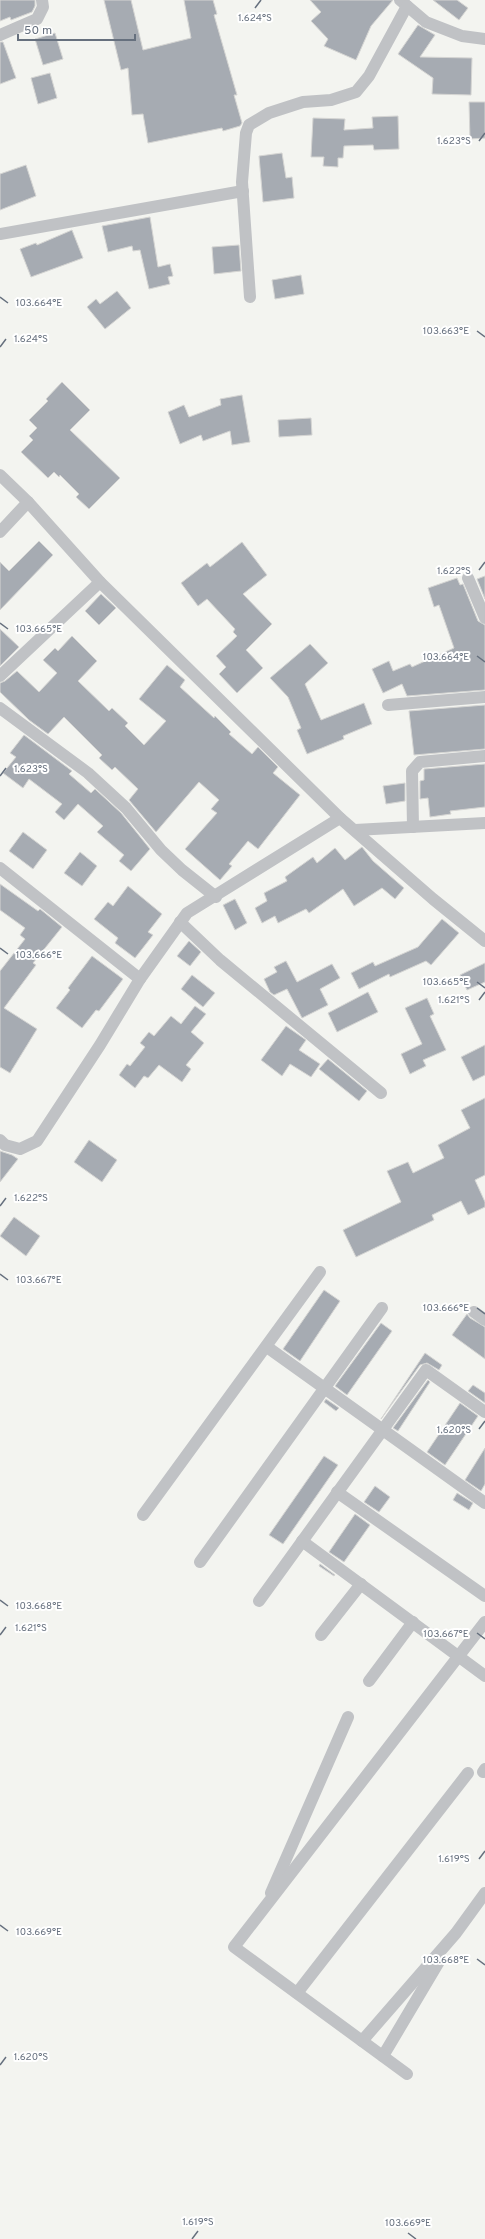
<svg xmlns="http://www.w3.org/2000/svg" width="485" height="2239" font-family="Overpass,sans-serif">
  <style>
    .building { fill: #a6abb2; stroke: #d5d5d3 }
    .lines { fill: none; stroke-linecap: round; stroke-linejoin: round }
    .street { stroke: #c0c2c5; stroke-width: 12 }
    .ticks { fill: none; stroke: #66707e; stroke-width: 1.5 }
    .ticks-label { font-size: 10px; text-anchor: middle; fill: #66707e; stroke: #fff; stroke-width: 4; stroke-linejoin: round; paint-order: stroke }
  </style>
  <rect width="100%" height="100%" fill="#f3f4f0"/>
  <g class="building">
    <path d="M0 0H35V6L32 12 11 20 10 17 0 21Z"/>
    <path d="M104 0H131L143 50 191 38 184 0H213L217 14 214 15 237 95H234L242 123 240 126 223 131 222 128 148 143 143 114 132 115 128 68 121 70Z"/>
    <path d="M310 0H393L371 26 356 60 324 46 328 39 311 21 321 12Z"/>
    <path d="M433 0H457L468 8 459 20Z"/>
    <path d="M418 25 435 35 420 57 472 58 471 95 432 94 433 78 398 54Z"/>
    <path d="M55 33 63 59 43 65 35 39Z"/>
    <path d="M0 42H3L16 78 0 84Z"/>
    <path d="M50 73 57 98 38 104 31 78Z"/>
    <path d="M469 102H485V138L470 139Z"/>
    <path d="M398 116 399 149 374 150 373 145 344 146 343 158H338V167L323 166 324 157H311L313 118 345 119 344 130 373 128 372 117Z"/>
    <path d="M282 153 286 178 292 177 294 198 263 202 259 156Z"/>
    <path d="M26 165 36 196 0 210V174Z"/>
    <path d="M150 217 158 267 170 264 173 276 168 277 170 284 149 289 140 250 133 251 132 246 108 252 102 226Z"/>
    <path d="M72 230 83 258 31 277 20 249 36 243 37 245Z"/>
    <path d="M239 245 241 271 214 274 212 247Z"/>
    <path d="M301 275 304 294 275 299 272 280Z"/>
    <path d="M117 291 131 308 105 329 87 307 96 299 100 304Z"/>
    <path d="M62 382 90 410 70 430 120 478 89 509 76 497 79 494 60 475 59 477 54 472 48 478 21 452 33 440 29 436 37 428 29 420 48 401 46 399Z"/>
    <path d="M242 395 250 442 232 445 230 431 203 441 201 435 180 444 168 412 184 405 189 417 221 405 220 399Z"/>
    <path d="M311 418 312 435 279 437 278 420Z"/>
    <path d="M39 541 53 555 0 610V562L9 571Z"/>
    <path d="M242 542 267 575 243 594 272 624 246 650 263 668 237 693 219 674 226 667 216 656 237 636 233 632 235 629 207 599 198 606 181 583 207 563 210 567Z"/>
    <path d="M485 576V599L477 579Z"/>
    <path d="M457 578 460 585 463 584 478 621 485 625V690L407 696 402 684 383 693 372 669 389 661 393 671 410 664 412 667 454 648 439 605 434 607 428 588Z"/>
    <path d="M101 594 116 608 99 625 85 611Z"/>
    <path d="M0 629 19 647 0 666Z"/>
    <path d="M72 636 97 661 78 681 109 711 112 708 128 723 125 726 144 745 166 721 139 699 167 665 185 680 180 687 214 718 215 716 231 732 229 734 252 754 258 747 278 767 273 773 300 795 258 849 248 841 229 864 232 866 220 880 185 849 217 813 211 809 219 800 199 782 156 832 129 800 138 789 115 767 112 770 99 758 102 755 64 717 48 734 29 720 0 692V683L5 681 17 671 39 692 57 673 43 660 55 648 58 651Z"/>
    <path d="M310 644 328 663 305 684 321 720 364 703 372 724 343 736 344 739 307 754 297 730 301 728 288 697 270 678Z"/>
    <path d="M485 705V749L414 755 409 711Z"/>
    <path d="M24 735 72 771 69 774 91 793 95 789 121 813 150 849 131 871 119 861 124 855 97 832 103 826 78 804 64 820 55 812 62 804 29 779 23 788 3 773 16 757 10 753Z"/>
    <path d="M485 764V807L450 811 451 814 430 817 428 798 420 799V781L424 780V769Z"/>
    <path d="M405 783V801L386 804 383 786Z"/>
    <path d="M23 832 47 850 33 869 9 851Z"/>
    <path d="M362 847 373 861 404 888 395 899 382 888 354 906 343 889 309 913 306 909 278 923 275 916 262 923 255 908 267 901 264 893 287 881 285 877 313 857 317 863 335 848 345 860Z"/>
    <path d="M80 852 97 866 82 886 64 873Z"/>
    <path d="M0 884 38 911 40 909 62 927 33 963 36 965 4 1008 37 1029 10 1073 0 1067V971L25 939 20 935 25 928 0 910Z"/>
    <path d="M128 886 162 914 148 932 153 935 135 958 115 943 118 938 94 919 108 902 113 906Z"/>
    <path d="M235 899 247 923 235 930 223 905Z"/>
    <path d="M442 919 459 933 431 965 426 961 390 977 389 974 359 989 351 973 373 962 375 966 418 947Z"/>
    <path d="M189 941 201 952 190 966 177 956Z"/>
    <path d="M92 956 123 979 99 1011 96 1010 82 1028 56 1008 70 990 68 988Z"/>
    <path d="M286 961 297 982 332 964 340 978 320 989 328 1005 302 1018 287 989 274 995 270 992 264 979 277 972 274 967Z"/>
    <path d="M485 963V982L467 990 460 975Z"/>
    <path d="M192 975 215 993 203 1007 181 989Z"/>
    <path d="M368 992 378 1012 337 1032 328 1013Z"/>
    <path d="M427 998 434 1014 430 1016 446 1050 423 1060 426 1066 410 1074 401 1054 422 1044 405 1008Z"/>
    <path d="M195 1006 206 1014 191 1032 204 1043 186 1065 191 1069 182 1082 159 1065 148 1078 144 1076 135 1088 119 1075 127 1064 130 1066 145 1047 140 1043 149 1032 154 1036 171 1016 181 1024Z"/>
    <path d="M286 1026 306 1040 299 1050 320 1064 311 1077 290 1064 282 1076 261 1060Z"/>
    <path d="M485 1045V1075L473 1081 461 1057Z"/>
    <path d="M328 1059 367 1091 359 1101 319 1069Z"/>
    <path d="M485 1098V1175L475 1180 485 1202V1207L468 1215 461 1201 432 1215 434 1220 356 1257 343 1230 401 1202 387 1171 408 1162 413 1173 444 1158 438 1145 470 1128 461 1110Z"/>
    <path d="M89 1140 117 1160 102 1182 74 1162Z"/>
    <path d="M0 1151 12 1155 18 1159 0 1182Z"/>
    <path d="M14 1217 40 1236 26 1256 0 1236Z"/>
    <path d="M324 1290 340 1301 300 1361 283 1349Z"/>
    <path d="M467 1314 470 1318 485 1327V1359L452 1335Z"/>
    <path d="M381 1323 392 1331 347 1395 335 1386Z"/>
    <path d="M425 1353 442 1365 439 1370 427 1363 420 1365 381 1419Z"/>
    <path d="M428 1380 430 1382 398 1431 393 1428Z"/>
    <path d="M473 1385 485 1393V1403L468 1391Z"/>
    <path d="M326 1399 339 1408 336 1411 324 1402Z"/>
    <path d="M460 1403 478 1416 445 1465 427 1452Z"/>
    <path d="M485 1448V1484L481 1491 465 1480Z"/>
    <path d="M324 1456 338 1465 283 1544 269 1535Z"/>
    <path d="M375 1486 390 1497 379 1512 364 1502Z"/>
    <path d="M457 1493 473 1503 469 1510 453 1500Z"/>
    <path d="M355 1514 370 1525 344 1562 329 1552Z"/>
    <path d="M320 1564 335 1575 334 1576 319 1566Z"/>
  </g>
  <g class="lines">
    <g class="street">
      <path d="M400 0 426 22 462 36 485 39"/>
      <path d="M0 35 37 19 43 7 42 0"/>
      <path d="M0 234 243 191"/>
      <path d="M250 297 242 182 246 133 249 125 269 113 303 102 331 100 356 92 369 76 407 6"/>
      <path d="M0 475 28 502 100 582 340 818 433 899 485 941"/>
      <path d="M0 532 28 502"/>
      <path d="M468 578 485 618"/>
      <path d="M0 676 100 582"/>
      <path d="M388 705 485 697"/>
      <path d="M0 708 88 773 126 808 161 850 182 870 216 897"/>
      <path d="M413 827 412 771 420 762 485 756"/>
      <path d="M355 830 485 823"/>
      <path d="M0 868 140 979"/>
      <path d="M180 922 220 960 381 1093"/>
      <path d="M0 1140 5 1145 20 1149 37 1141 100 1045 140 979 187 913 340 818"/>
      <path d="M474 1312 485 1320"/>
      <path d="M267 1347 485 1503"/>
      <path d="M337 1492 485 1596"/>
      <path d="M143 1515 320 1272"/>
      <path d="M302 1541 485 1676"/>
      <path d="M200 1562 382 1308"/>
      <path d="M259 1601 426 1370 485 1412"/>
      <path d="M321 1635 361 1584"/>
      <path d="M369 1681 413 1622"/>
      <path d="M483 1772 485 1769"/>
      <path d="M271 1893 348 1717"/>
      <path d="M297 1993 468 1773"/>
      <path d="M362 2041 456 1933 485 1893"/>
      <path d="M383 2056 440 1960"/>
      <path d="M407 2074 234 1947 485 1622"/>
    </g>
  </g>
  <path class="ticks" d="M255 8 261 0M479 141 485 133M0 297 8 303M477 331 485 337M0 347 6 339M479 570 485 562M0 623 8 629M477 656 485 662M0 776 6 768M0 948 8 954M477 982 485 988M479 1000 485 992M0 1206 6 1198M0 1274 8 1280M477 1308 485 1314M479 1429 485 1421M0 1600 8 1606M477 1633 485 1639M0 1635 6 1627M479 1859 485 1851M0 1925 8 1931M477 1959 485 1965M0 2065 6 2057M408 2233 416 2239M192 2239 198 2231"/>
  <g class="ticks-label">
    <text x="255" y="21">1.624°S</text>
    <text x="454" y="144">1.623°S</text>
    <text x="39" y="306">103.664°E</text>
    <text x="446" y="334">103.663°E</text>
    <text x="31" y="342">1.624°S</text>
    <text x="454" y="574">1.622°S</text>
    <text x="39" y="632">103.665°E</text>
    <text x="446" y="660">103.664°E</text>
    <text x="31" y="772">1.623°S</text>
    <text x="39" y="958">103.666°E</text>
    <text x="446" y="985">103.665°E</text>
    <text x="454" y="1003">1.621°S</text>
    <text x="31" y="1201">1.622°S</text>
    <text x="39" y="1283">103.667°E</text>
    <text x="446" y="1311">103.666°E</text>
    <text x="454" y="1433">1.620°S</text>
    <text x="39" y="1609">103.668°E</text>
    <text x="31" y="1631">1.621°S</text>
    <text x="446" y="1637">103.667°E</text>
    <text x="454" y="1862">1.619°S</text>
    <text x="39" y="1935">103.669°E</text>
    <text x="446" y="1963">103.668°E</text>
    <text x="31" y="2060">1.620°S</text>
    <text x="198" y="2225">1.619°S</text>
    <text x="408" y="2226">103.669°E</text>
  </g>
  <path d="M18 34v6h117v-6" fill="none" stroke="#66707e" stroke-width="2"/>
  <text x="24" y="34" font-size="12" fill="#66707e" stroke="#ffffff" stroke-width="3" paint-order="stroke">50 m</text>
</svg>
